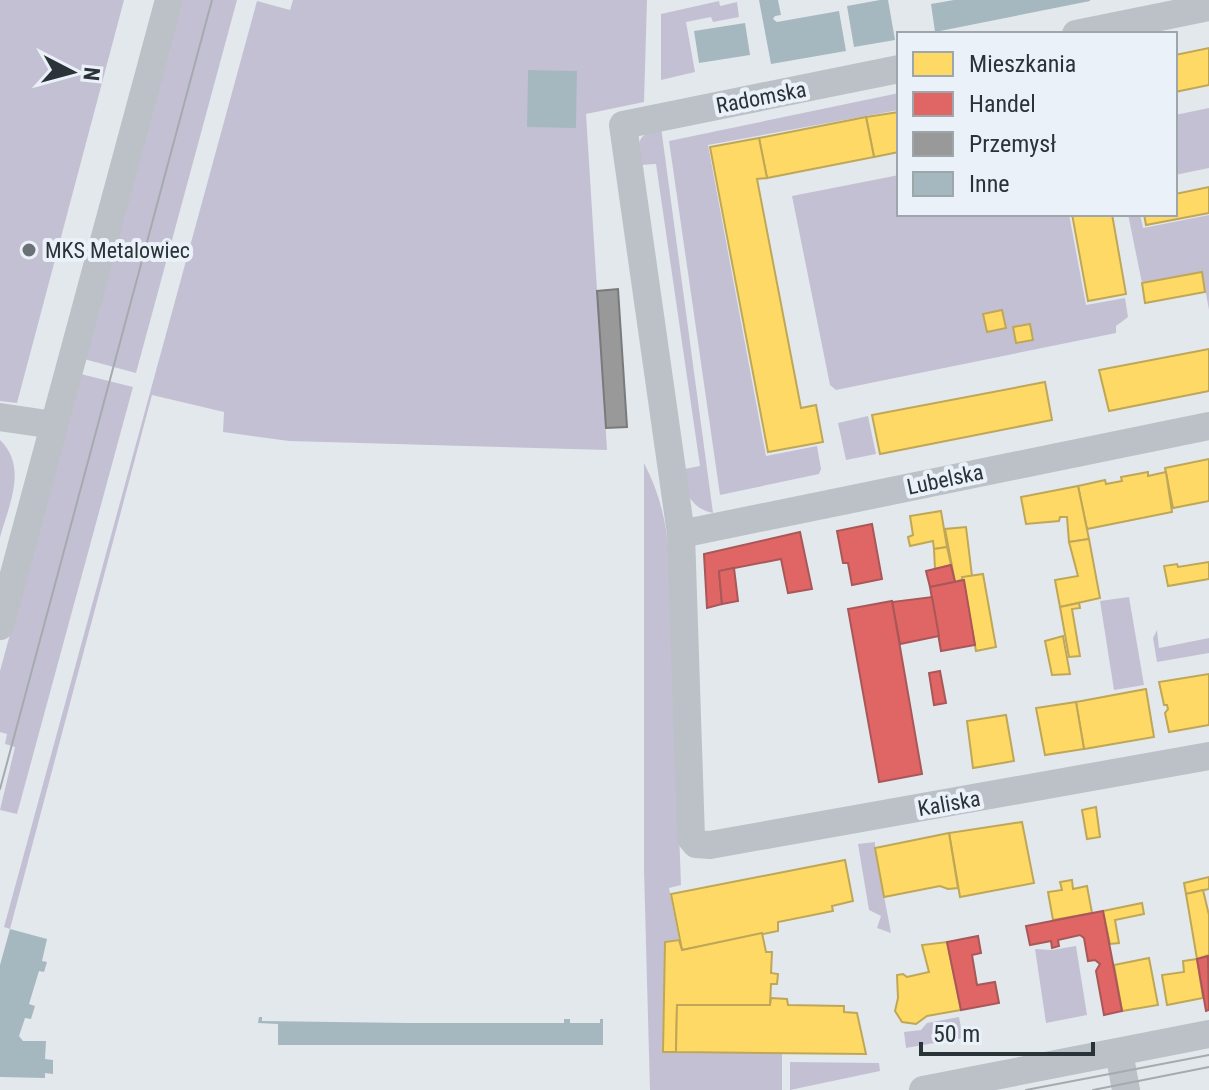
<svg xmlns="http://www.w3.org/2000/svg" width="1209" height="1090" font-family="'Roboto Condensed',sans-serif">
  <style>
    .green { fill: #c4c0d4 }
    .homes { fill: #ffd966; stroke: #bfa758; stroke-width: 2 }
    .shops { fill: #e06666; stroke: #a95758; stroke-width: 2 }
    .industry { fill: #999; stroke: #787a7c; stroke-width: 2 }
    .building { fill: #a6b8bf }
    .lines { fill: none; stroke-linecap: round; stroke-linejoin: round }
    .minor { stroke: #bbc1c6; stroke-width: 28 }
    .tram { stroke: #a5aaae; stroke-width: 2 }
    .poi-dot { fill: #6b7277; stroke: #ebf1f9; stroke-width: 3 }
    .labels { text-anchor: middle; stroke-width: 8; stroke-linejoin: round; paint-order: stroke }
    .street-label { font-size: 22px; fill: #2a3337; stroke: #ebf1f9 }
    .poi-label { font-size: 22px; fill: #2a3337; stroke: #ebf1f9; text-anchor: start }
  </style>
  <rect width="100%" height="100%" fill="#e3e8ed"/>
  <g class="green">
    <path d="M0 0H124L17 403 0 401Z"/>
    <path d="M183 0H237L136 373 84 359Z"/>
    <path d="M293 0H647L644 102 586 114 607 450 289 441 223 432 224 412 152 395 10 929 4 927 257 1 290 10Z"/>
    <path d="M719 1 720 6 737 2 739 17 713 22 711 17 686 22 695 72 661 80V14Z"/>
    <path d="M899 93V110L708 145 766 456 817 446 821 469 819 474 720 495 669 141Z"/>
    <path d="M1209 108V168L1175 175V115Z"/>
    <path d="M661 127 713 513C689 508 686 490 679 470L700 466 656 164 640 165C638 140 636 136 661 127Z"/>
    <path d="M899 175V214H1069L1086 305 1125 298 1128 317 1116 326V333L836 390 830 385 792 196Z"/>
    <path d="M1128 214H1140L1143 228 1209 215V310L1202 272 1142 283Z"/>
    <path d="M81 374 133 387 17 814 0 810 15 747 5 744 7 734 0 732V671Z"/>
    <path d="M868 416 876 454 846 460 838 423Z"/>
    <path d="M0 440C28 467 9 505 0 537Z"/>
    <path d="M644 463C659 492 666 520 669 553L681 885 669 888 679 940 665 943 664 1052 782 1053V1090H650L644 871Z"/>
    <path d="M1129 597 1144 685 1114 690 1100 601Z"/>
    <path d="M1157 630 1159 648 1209 638V653L1157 662 1153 638Z"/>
    <path d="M875 842V848L891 933 877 928 881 916 869 910 858 844Z"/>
    <path d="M1076 946 1087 1015 1046 1023 1035 949 1052 950Z"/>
    <path d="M959 1017 963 1038 906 1048 904 1032 921 1030 927 1023Z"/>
    <path d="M790 1062 879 1063 880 1071 790 1090Z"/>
  </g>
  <g class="homes">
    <path d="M1209 48V85L1175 92V55Z"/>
    <path d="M899 112V152L874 157 866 117Z"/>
    <path d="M866 117 874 157 767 178 759 138Z"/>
    <path d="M759 138 767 178 757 179 801 408 816 405 823 442 768 452 710 147Z"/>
    <path d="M1209 187V213L1146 225 1144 214H1175V194Z"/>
    <path d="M1072 214H1112L1126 294 1088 301Z"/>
    <path d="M1202 272 1205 292 1145 303 1142 283Z"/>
    <path d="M1002 310 1006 328 987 332 983 314Z"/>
    <path d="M1030 324 1033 340 1016 343 1013 327Z"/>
    <path d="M1209 349V391L1109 411 1099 370Z"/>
    <path d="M1045 382 1052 420 880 454 872 415Z"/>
    <path d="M1209 459V501L1173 508 1165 468Z"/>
    <path d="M1148 472V476L1166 472 1172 512 1087 529 1078 486 1105 480 1106 484 1122 481 1121 477Z"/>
    <path d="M1078 486 1089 539 1069 542 1067 517H1060L1059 521 1026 524 1021 497Z"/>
    <path d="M941 511 947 547 934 549 933 541 910 546 908 537 913 535 910 516Z"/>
    <path d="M966 527 972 576 955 582 945 529Z"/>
    <path d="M1089 539 1100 598 1060 607 1055 580 1078 576 1069 542Z"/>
    <path d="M947 547 951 565 935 569 934 549Z"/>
    <path d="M1209 562V579L1168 586 1164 566 1177 564 1178 567Z"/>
    <path d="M983 574 996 647 976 651 962 577Z"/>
    <path d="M1079 603 1080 608 1072 609 1080 656 1069 657 1060 607Z"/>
    <path d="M1063 636 1070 674 1052 675 1045 641Z"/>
    <path d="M1209 674V725L1169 732 1165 713 1168 709 1167 705H1164L1159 682Z"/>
    <path d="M1146 689 1154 737 1084 749 1076 702Z"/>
    <path d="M1076 702 1084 749 1045 755 1036 708Z"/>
    <path d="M1006 715 1014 761 973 768 967 721Z"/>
    <path d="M1096 807 1100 837 1087 839 1082 810Z"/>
    <path d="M1022 822 1034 883 960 897 949 833Z"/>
    <path d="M949 833 958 888 948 889 940 886 884 897 875 848Z"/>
    <path d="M845 860 853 901 832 906 833 911 778 922V931L682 950 671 894Z"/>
    <path d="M1209 877V889L1186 894 1184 883Z"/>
    <path d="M1072 880 1073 889 1087 886 1092 913 1053 920 1048 892 1062 890 1060 882Z"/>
    <path d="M1203 890 1209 915V955L1197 959 1186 894Z"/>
    <path d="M1142 903 1144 914 1115 920 1119 943 1110 944 1103 911Z"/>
    <path d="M762 933 766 952H772L771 973 778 974 777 984H771L770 1005H677L676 1052H663L665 942 679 940 682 950Z"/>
    <path d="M947 942 961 1010 927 1016 916 1024 902 1022 895 1011 898 998 897 975 903 974 907 977 929 972 922 945Z"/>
    <path d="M1149 958 1158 1005 1122 1011 1114 965Z"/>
    <path d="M1197 959 1203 998 1167 1005 1162 975 1184 972 1183 961Z"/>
    <path d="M771 998 787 999 788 1005 844 1006V1012L857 1013 866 1054 676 1052 677 1005H770Z"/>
  </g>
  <g class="shops">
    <path d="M872 524 882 579 852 585 848 563H843L837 531Z"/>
    <path d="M800 532 812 589 788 593 781 559 719 571 722 604 707 608 704 554Z"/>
    <path d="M951 565 955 582 930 587 926 571Z"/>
    <path d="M734 568 738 601 722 604 719 571Z"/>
    <path d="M964 580 975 645 941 651 930 587Z"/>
    <path d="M932 597 939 636 900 644 892 602Z"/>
    <path d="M892 601 922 774 879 782 848 609Z"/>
    <path d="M940 671 946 703 934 705 929 673Z"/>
    <path d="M1103 911 1122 1011 1104 1015 1096 971 1100 964 1095 960 1088 961 1084 938 1080 935 1058 940 1059 946 1052 948 1051 941 1030 945 1026 926Z"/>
    <path d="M978 936 981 953 972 955 977 985 995 982 999 1003 961 1010 947 942Z"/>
    <path d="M1208 956 1209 1010 1206 1011 1197 959Z"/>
  </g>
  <path class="industry" d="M618 289 627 427 606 428 597 291Z"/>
  <g class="building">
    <path d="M759 0H778L781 15 775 16 773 19 777 22 839 11 846 51 771 64Z"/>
    <path d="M880 0H888L895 40 854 47 847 6Z"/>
    <path d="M954 0H1090V1L935 32 931 4Z"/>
    <path d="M745 23 750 55 699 63 694 31Z"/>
    <path d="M528 70 577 71 576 128 527 127Z"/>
    <path d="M10 929 47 939 42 961 47 962 44 972 39 971 29 1004 35 1006 31 1019 25 1018 19 1036 23 1041H46L45 1059 53 1060V1074L45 1073V1078L0 1077V965Z"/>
    <path d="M259 1017H262V1021L408 1023H564V1019H570V1023H600V1019H603V1045H278V1024L258 1023Z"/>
  </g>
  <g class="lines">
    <g class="minor">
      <path d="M1076 34 1209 7"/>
      <path d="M899 69 623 125 681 534 691 838 696 844 710 845 1209 756"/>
      <path d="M0 417 54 425"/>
      <path d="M681 534 1209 426"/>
      <path d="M0 626 169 0"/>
      <path d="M1119 1052 1126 1090"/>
      <path d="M923 1090 1209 1034"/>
    </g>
    <g class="tram">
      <path d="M0 789 212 0"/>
      <path d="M1026 1090 1209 1055"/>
      <path d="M1093 1090 1209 1067"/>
    </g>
  </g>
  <circle class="poi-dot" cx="29" cy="250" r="8"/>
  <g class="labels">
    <g class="street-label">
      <text transform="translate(761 97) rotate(-11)" y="8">Radomska</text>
      <text transform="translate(945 479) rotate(-12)" y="8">Lubelska</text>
      <text transform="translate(949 803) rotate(-10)" y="8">Kaliska</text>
    </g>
    <g class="poi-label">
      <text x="45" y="258">MKS Metalowiec</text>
    </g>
  </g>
  <rect x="897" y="32" width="280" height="184" fill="#ebf1f9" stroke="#9ea5ab" stroke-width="2"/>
  <rect x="913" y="52" width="40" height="24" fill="#ffd966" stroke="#9ea5ab" stroke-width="2"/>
  <text x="969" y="72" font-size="24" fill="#2a3337">Mieszkania</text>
  <rect x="913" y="92" width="40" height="24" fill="#e06666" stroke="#9ea5ab" stroke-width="2"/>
  <text x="969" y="112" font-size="24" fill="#2a3337">Handel</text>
  <rect x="913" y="132" width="40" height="24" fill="#999999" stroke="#9ea5ab" stroke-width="2"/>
  <text x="969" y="152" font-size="24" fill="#2a3337">Przemysł</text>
  <rect x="913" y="172" width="40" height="24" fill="#a6b8bf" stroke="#9ea5ab" stroke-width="2"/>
  <text x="969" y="192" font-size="24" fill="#2a3337">Inne</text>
  <g transform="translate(72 72) rotate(96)" stroke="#ebf1f9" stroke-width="6" paint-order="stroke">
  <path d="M0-6L14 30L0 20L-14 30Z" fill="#2a3337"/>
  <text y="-12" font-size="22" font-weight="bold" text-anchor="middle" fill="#2a3337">N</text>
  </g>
  <path d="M921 1042v12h172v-12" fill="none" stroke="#2a3337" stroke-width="4"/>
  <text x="933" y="1042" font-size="24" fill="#2a3337" stroke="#ebf1f9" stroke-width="6" paint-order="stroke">50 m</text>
</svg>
